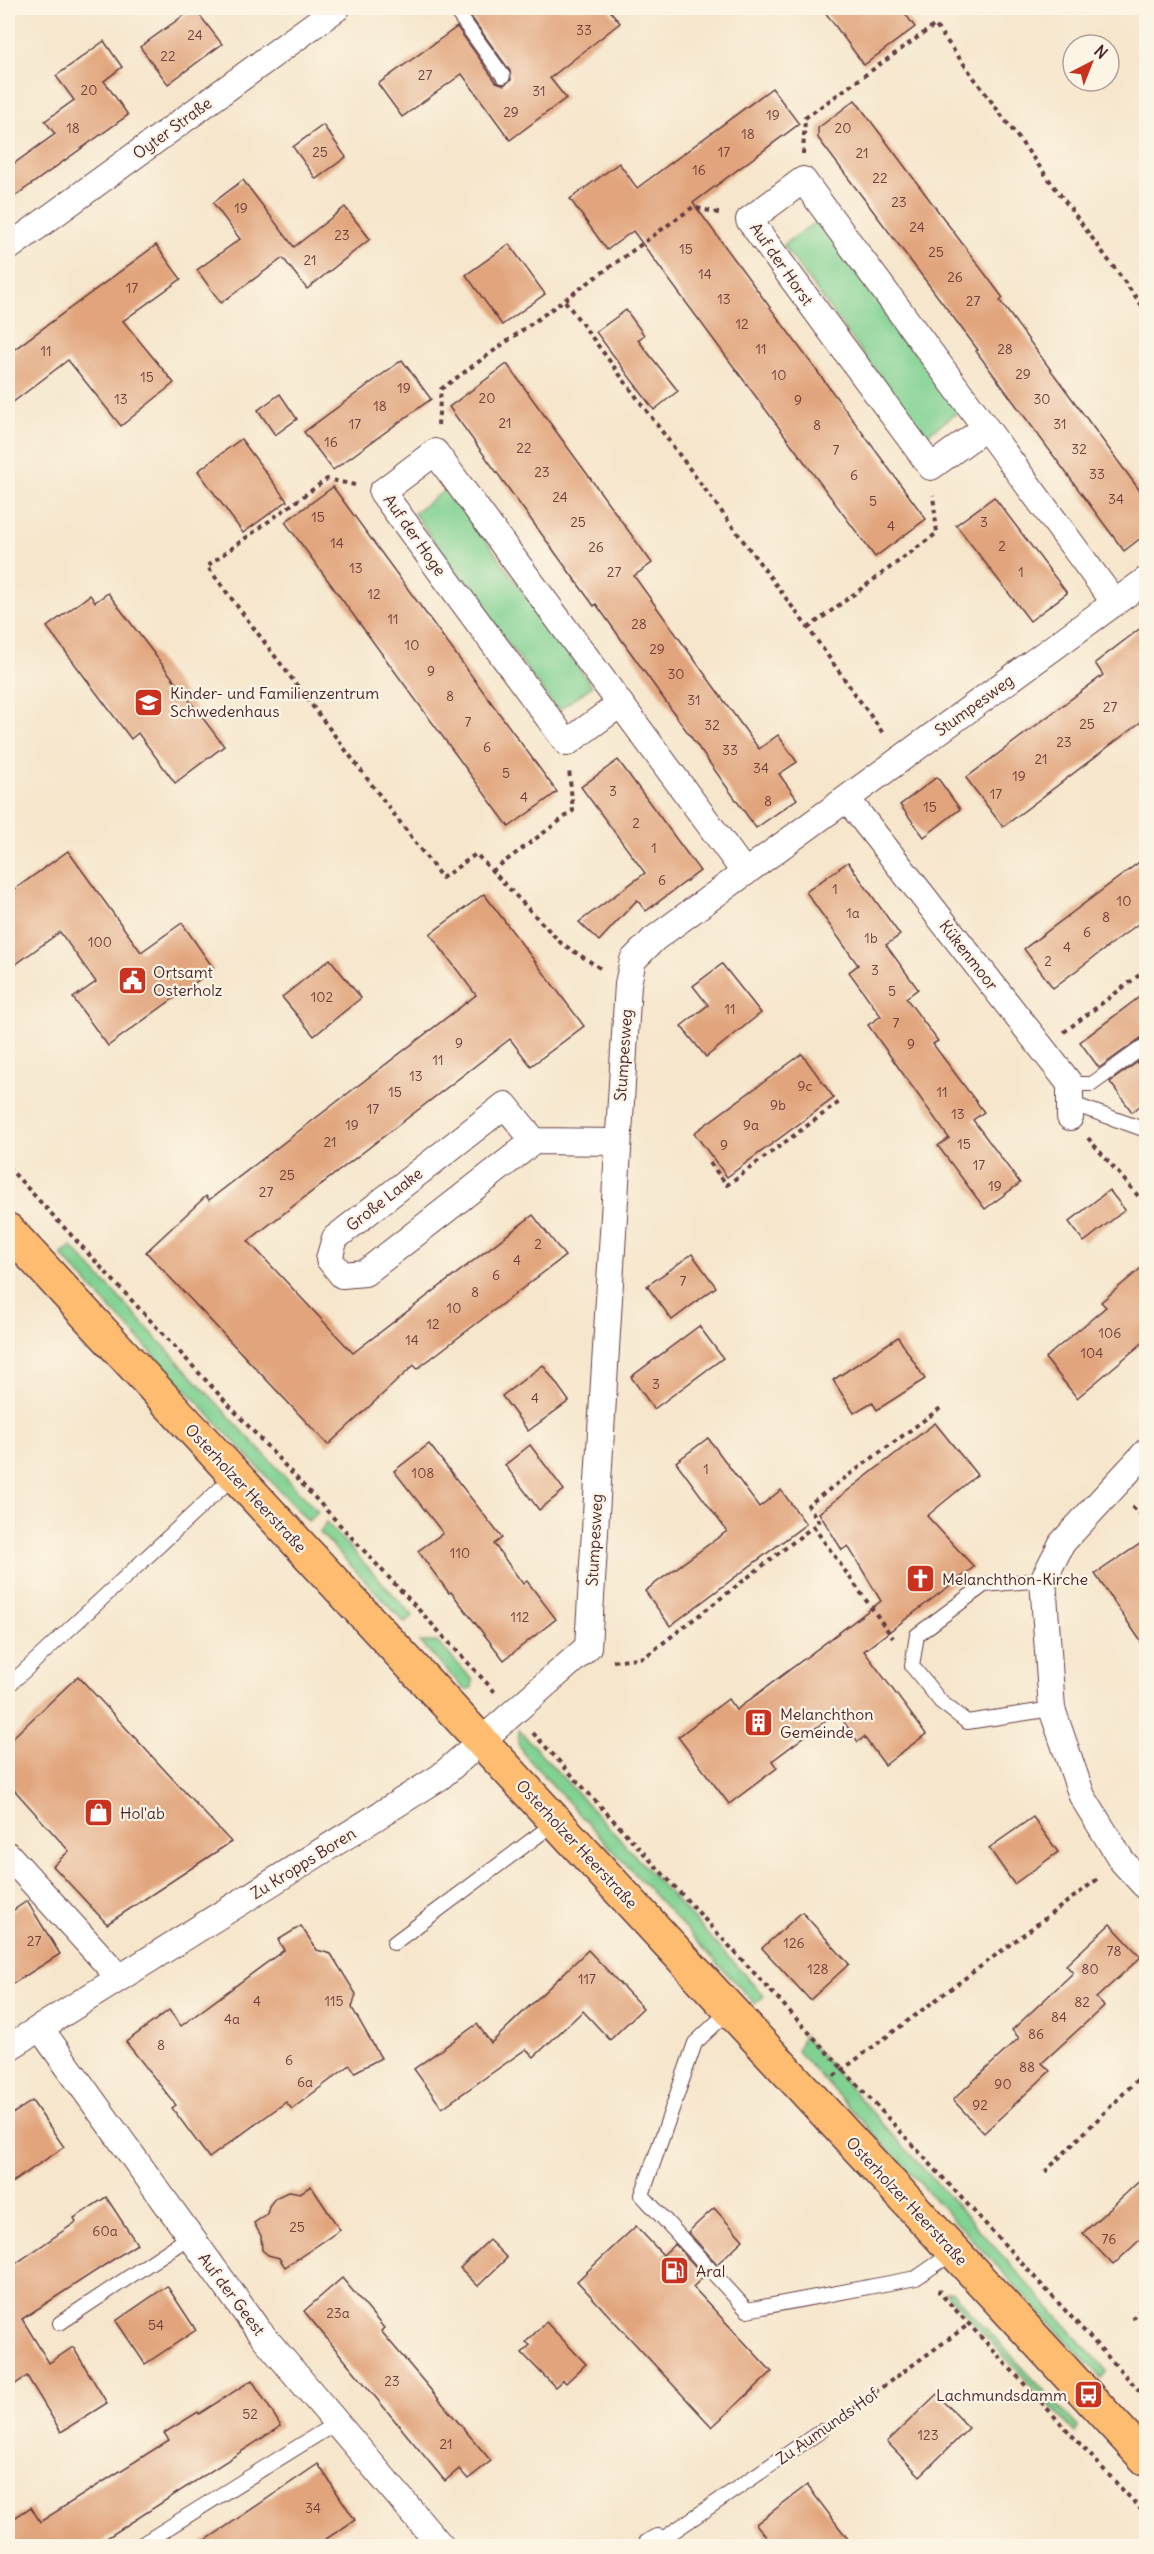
<svg xmlns="http://www.w3.org/2000/svg" width="1154" height="2554" font-family="Delius,sans-serif">
  <style>
    .green { fill: #80d192; stroke: #65785e; stroke-width: 1.5 }
    .building { fill: #e1a47b }
    .lines { fill: none; stroke-linecap: round; stroke-linejoin: round }
    .service-casing { stroke: #643d43; stroke-width: 16 }
    .minor-casing { stroke: #643d43; stroke-width: 28 }
    .primary-casing { stroke: #643d43; stroke-width: 36 }
    .path { stroke: #643d43; stroke-width: 4; stroke-dasharray: 4.5 4.5; stroke-linecap: butt }
    .service { stroke: #fff; stroke-width: 14 }
    .minor { stroke: #fff; stroke-width: 26 }
    .primary { stroke: #fdbc70; stroke-width: 33 }
    .labels { text-anchor: middle; stroke-width: 4.5; stroke-linejoin: round; paint-order: stroke }
    .number-label { font-size: 14px; fill: #70403f }
    .street-label { font-size: 16px; fill: #4a1f2b; stroke: #fcf5e5 }
    .poi-label { font-size: 16px; fill: #4a1f2b; stroke: #fcf5e5; text-anchor: start }
  </style>
  <rect width="100%" height="100%" fill="#fcf5e5"/>
  <filter id="ink" filterUnits="userSpaceOnUse"><feTurbulence type="fractalNoise" baseFrequency=".0167" numOctaves="2"/><feDisplacementMap in="SourceGraphic" scale="12" xChannelSelector="R" yChannelSelector="G"/><feConvolveMatrix kernelMatrix="1 2 1 2 8 2 1 2 1" color-interpolation-filters="sRGB"/></filter>
  <filter id="wash" filterUnits="userSpaceOnUse"><feTurbulence type="fractalNoise" baseFrequency=".008" numOctaves="4" result="noise"/><feDisplacementMap in="SourceGraphic" scale="24" xChannelSelector="R" yChannelSelector="G"/><feGaussianBlur stdDeviation="1.35" result="paint"/><feColorMatrix in="noise" values="0 0 0 0 0 0 0 0 0 0 0 0 0 0 0 0 0 1.4 0 .05"/><feComposite in="paint" operator="in"/></filter>
  <g filter="url(#wash)">
    <rect width="100%" height="100%" fill="#f6e6cc"/>
    <g class="green">
      <path d="M818 220 959 411 924 437 783 245Z"/>
      <path d="M448 488 592 686 557 711 414 513Z"/>
      <path d="M71 1246 318 1512 308 1521 61 1255Z"/>
      <path d="M326 1522 413 1616 405 1623 320 1533Z"/>
      <path d="M420 1642H437L473 1680 472 1688 465 1690Z"/>
      <path d="M519 1730 764 1996 755 2004 523 1753 518 1743Z"/>
      <path d="M803 2036 1107 2371 1101 2378 797 2051Z"/>
      <path d="M945 2292H952L1078 2427 1075 2433Z"/>
    </g>
    <g id="blocks">
      <g class="building">
        <path d="M194 8 222 44 168 84 140 47Z"/>
        <path d="M484 8H608L620 23 550 78 566 98 510 140 462 74 402 117 378 84 457 27 496 82 504 85 511 80 510 71 471 17Z"/>
        <path d="M822 8H901L915 27 864 65Z"/>
        <path d="M104 41 122 67 104 81 128 115 8 201V168L55 134 45 121 74 100 56 76Z"/>
        <path d="M772 88 799 124 693 203 926 519 875 557 633 231 607 250 570 199 619 163 637 188Z"/>
        <path d="M855 100 1003 298 1000 301 1146 499V534L1124 551 976 351 978 350 818 138V128Z"/>
        <path d="M323 125 346 157 316 179 293 147Z"/>
        <path d="M243 180 294 247 345 207 370 239 307 289 283 258 221 303 197 270 240 239 213 203Z"/>
        <path d="M509 244 545 294 502 325 466 275Z"/>
        <path d="M156 245 181 279 123 321 174 383 121 426 68 360 8 406V354Z"/>
        <path d="M626 310 644 335 638 340 678 391 654 410 596 332Z"/>
        <path d="M402 360 431 399 333 470 304 432Z"/>
        <path d="M507 364 652 563 634 576 722 698 759 749 778 735 797 762 779 774 797 799 756 828 596 604 594 606 449 407Z"/>
        <path d="M280 394 297 419 275 435 258 410Z"/>
        <path d="M241 439 287 501 243 533 198 471Z"/>
        <path d="M333 487 557 792 509 827 285 522Z"/>
        <path d="M994 497 1067 593 1030 621 956 525Z"/>
        <path d="M108 593 224 746 175 783 138 733 131 739 47 627 90 595 95 602Z"/>
        <path d="M1146 624V718L1003 827 966 778 1103 675 1095 663Z"/>
        <path d="M618 760 700 871 646 911 637 900 599 941 579 922 645 873 581 787Z"/>
        <path d="M937 777 960 809 924 837 900 805Z"/>
        <path d="M68 851 141 952 182 923 214 969 108 1046 73 998 96 982 60 932 8 970V894Z"/>
        <path d="M1146 857V918L1053 988 1024 949Z"/>
        <path d="M848 862 900 935 886 945 918 989 906 998 938 1041 933 1044 984 1112 973 1120 1020 1183 985 1209 938 1146 949 1138 868 1025 881 1016 849 972 858 965 806 892Z"/>
        <path d="M484 894 584 1026 531 1066 510 1039 248 1241 353 1353 533 1215 565 1256 417 1369 414 1365 328 1445 146 1252 206 1196 209 1200 476 995 430 934Z"/>
        <path d="M330 959 361 998 314 1036 282 997Z"/>
        <path d="M722 964 761 1013 706 1057 681 1026 708 1005 693 986Z"/>
        <path d="M1146 992V1036L1141 1038 1099 1068 1080 1042Z"/>
        <path d="M802 1054 834 1098 727 1177 694 1133Z"/>
        <path d="M1146 1056V1101L1132 1112 1110 1082Z"/>
        <path d="M1109 1190 1125 1210 1084 1242 1069 1222Z"/>
        <path d="M692 1254 716 1287 672 1320 647 1286Z"/>
        <path d="M1146 1264V1340L1077 1398 1045 1358 1106 1307 1101 1302Z"/>
        <path d="M699 1326 723 1358 654 1409 631 1377Z"/>
        <path d="M898 1337 925 1379 877 1410 872 1402 854 1413 833 1380Z"/>
        <path d="M543 1365 569 1401 528 1431 502 1396Z"/>
        <path d="M935 1423 977 1475 927 1516 974 1567 864 1651 926 1734 885 1765 864 1737 858 1742 837 1712 772 1761 777 1768 729 1804 678 1737 728 1699 736 1710 881 1601 848 1546 842 1550 819 1513Z"/>
        <path d="M708 1438 759 1507 781 1490 806 1524 670 1626 645 1591 727 1531 676 1462Z"/>
        <path d="M429 1444 502 1538 494 1544 523 1584 527 1581 556 1619 504 1660 451 1592 449 1593 418 1551 443 1533 394 1471Z"/>
        <path d="M530 1445 564 1490 539 1510 505 1465Z"/>
        <path d="M1146 1540V1649L1095 1574Z"/>
        <path d="M78 1676 231 1842 107 1924 53 1866 69 1851 8 1783V1742Z"/>
        <path d="M1033 1817 1058 1852 1014 1884 989 1848Z"/>
        <path d="M27 1901 60 1954 8 1987V1914Z"/>
        <path d="M802 1912 849 1964 810 2000 762 1948Z"/>
        <path d="M1110 1924 1141 1957 1096 1998 1104 2006 1042 2063 1050 2071 984 2133 953 2100 1019 2038 1012 2030 1073 1973 1066 1965Z"/>
        <path d="M301 1926 317 1950 331 1954 356 1994 352 2008 381 2058 355 2072 350 2065 292 2109 286 2102 209 2158 172 2108 176 2105 126 2042 169 2010 181 2026 284 1950 278 1940Z"/>
        <path d="M588 1950 643 2008 610 2040 583 2011 534 2057 526 2049 442 2108 414 2069 477 2024 491 2043Z"/>
        <path d="M32 2101 64 2147 8 2185V2117Z"/>
        <path d="M1146 2175V2234L1113 2265 1083 2233Z"/>
        <path d="M311 2186 340 2230 285 2267 279 2258 268 2255 262 2250 261 2236 254 2223 267 2214 269 2206 275 2198 290 2191 300 2193Z"/>
        <path d="M106 2197 137 2244 22 2319 49 2363 73 2347 107 2403 61 2432 27 2376 8 2389V2269L76 2222 74 2218Z"/>
        <path d="M714 2208 743 2240 717 2264 688 2232Z"/>
        <path d="M636 2226 663 2255 675 2244 704 2276 693 2287 772 2372 712 2427 577 2281Z"/>
        <path d="M489 2240 507 2258 478 2286 460 2268Z"/>
        <path d="M342 2278 384 2328 381 2331 491 2461 468 2479 459 2469 445 2481 304 2311Z"/>
        <path d="M167 2286 196 2330 145 2364 116 2321Z"/>
        <path d="M546 2322 586 2364 566 2383 563 2380 555 2387 522 2353 530 2345 526 2342Z"/>
        <path d="M252 2380 281 2426 93 2547H8V2522L31 2507 40 2522 169 2440 164 2433 198 2412 199 2414Z"/>
        <path d="M937 2394 969 2428 920 2476 887 2442Z"/>
        <path d="M318 2464 355 2520 314 2547H196Z"/>
        <path d="M807 2485 854 2547H774L756 2524Z"/>
      </g>
    </g>
  </g>
  <g filter="url(#ink)">
    <use href="#blocks" fill-opacity="0" stroke="#643d43" stroke-width="1.5"/>
    <g class="lines">
      <defs>
        <g id="service">
          <path d="M454 8 503 76"/>
          <path d="M1070 1084H1092L1146 1045"/>
          <path d="M1070 1103 1143 1129 1146 1126"/>
          <path d="M1043 1580 984 1585 917 1635 912 1666 941 1702 967 1722 1052 1709"/>
          <path d="M8 1686 234 1476"/>
          <path d="M394 1943 556 1822"/>
          <path d="M730 2010 695 2043 642 2195 747 2310 916 2278 954 2252"/>
          <path d="M60 2323 189 2237"/>
          <path d="M658 2542 821 2431"/>
          <path d="M139 2546 336 2423"/>
        </g>
        <g id="minor">
          <path d="M8 248 337 8"/>
          <path d="M985 428 931 467 749 220 803 180 1115 603"/>
          <path d="M620 704 567 743 382 492 435 452 745 873"/>
          <path d="M847 799 1070 1084V1117"/>
          <path d="M534 1141 505 1105 335 1238 329 1259 342 1275 365 1273 534 1141 617 1142"/>
          <path d="M1146 1452 1062 1543 1043 1580 1052 1709 1082 1796 1122 1861 1146 1887"/>
          <path d="M8 1855 119 1977"/>
          <path d="M40 2028 258 2330 441 2546"/>
          <path d="M8 2048 440 1777 588 1647 628 984 633 960 654 939 1146 580"/>
          <path d="M651 2546 658 2542"/>
        </g>
        <path id="primary" d="M8 1230 1146 2459"/>
      </defs>
      <use href="#service" class="service-casing"/>
      <use href="#minor" class="minor-casing"/>
      <use href="#primary" class="primary-casing"/>
      <g class="path">
        <path d="M803 154 805 118 935 25 1146 311"/>
        <path d="M565 301 808 628 885 736"/>
        <path d="M438 425 441 389 693 207 722 214"/>
        <path d="M355 485 327 479 207 566 442 878 476 854 561 943 603 970"/>
        <path d="M808 628 937 533 933 495"/>
        <path d="M492 871 573 811 569 769"/>
        <path d="M1064 1032 1146 970"/>
        <path d="M1088 1138 1146 1205"/>
        <path d="M710 1163 727 1185 842 1100"/>
        <path d="M8 1167 495 1692"/>
        <path d="M1132 1507 1146 1519"/>
        <path d="M813 1526 893 1638"/>
        <path d="M613 1661 645 1657 819 1522 808 1505 942 1407"/>
        <path d="M533 1733 1146 2398"/>
        <path d="M834 2076 1099 1878"/>
        <path d="M1045 2172 1146 2071"/>
        <path d="M940 2289 939 2292 1146 2515"/>
        <path d="M1132 2319 1146 2304"/>
        <path d="M838 2419 968 2325"/>
      </g>
      <use href="#service" class="service"/>
      <use href="#minor" class="minor"/>
      <use href="#primary" class="primary"/>
    </g>
  </g>
  <defs>
    <symbol id="school-square" viewBox="-11 -11 22 22"><rect x="-9" y="-9" width="18" height="18" rx="4" fill="#c8321e" stroke="#fcf5e5"/><path d="M0-5L7-2L0 1L-7-2ZM-4 1L0 2.5L4 1V4Q0 6-4 4Z" fill="#fff"/></symbol>
    <symbol id="civic-square" viewBox="-11 -11 22 22"><rect x="-9" y="-9" width="18" height="18" rx="4" fill="#c8321e" stroke="#fcf5e5"/><path d="M-.6-6.5H3V-4.5H.6V-3L4-1V1h2V6H-6V1h2V-1L-.6-3ZM-1.2 2.5V6h2.4V2.5Z" fill="#fff"/></symbol>
    <symbol id="church-square" viewBox="-11 -11 22 22"><rect x="-9" y="-9" width="18" height="18" rx="4" fill="#c8321e" stroke="#fcf5e5"/><path d="M-1.2-6h2.4v3.5h3.3v2.4h-3.3V6h-2.4V-.1h-3.3v-2.4h3.3Z" fill="#fff"/></symbol>
    <symbol id="building-square" viewBox="-11 -11 22 22"><rect x="-9" y="-9" width="18" height="18" rx="4" fill="#c8321e" stroke="#fcf5e5"/><path d="M-4-6H4V6H1V3H-1V6H-4ZM-2.5-4.3h1.7v1.8h-1.7ZM.8-4.3h1.7v1.8H.8ZM-2.5-1h1.7V.8h-1.7ZM.8-1h1.7V.8H.8Z" fill="#fff"/></symbol>
    <symbol id="shop-square" viewBox="-11 -11 22 22"><rect x="-9" y="-9" width="18" height="18" rx="4" fill="#c8321e" stroke="#fcf5e5"/><path d="M-5-2.5h2.3a2.7 3.5 0 0 1 5.4 0H5L5.5 6h-11ZM-1.5-2.5h3a1.5 2.3 0 0 0-3 0Z" fill="#fff"/></symbol>
    <symbol id="fuel-square" viewBox="-11 -11 22 22"><rect x="-9" y="-9" width="18" height="18" rx="4" fill="#c8321e" stroke="#fcf5e5"/><path d="M-5.5-6h7V0h2V4h1.3V-2.5L3-4.5l.8-.8L6-3V5H2.5V1h-1V6h-7ZM-4.2-4.7v3.2H.2V-4.7Z" fill="#fff"/></symbol>
    <symbol id="bus-square" viewBox="-11 -11 22 22"><rect x="-9" y="-9" width="18" height="18" rx="4" fill="#c8321e" stroke="#fcf5e5"/><path d="M-5-6H5V4H4V6H2V4H-2V6H-4V4H-5ZM-3.5-4V0h7V-4ZM-3.5 1.2v1.5H-2V1.2ZM2 1.2v1.5H3.5V1.2Z" fill="#fff"/></symbol>
  </defs>
  <g fill-rule="evenodd">
    <use href="#school-square" x="132" y="686" width="33" height="33"/>
    <use href="#civic-square" x="116" y="964" width="33" height="33"/>
    <use href="#church-square" x="904" y="1562" width="33" height="33"/>
    <use href="#building-square" x="742" y="1706" width="33" height="33"/>
    <use href="#shop-square" x="82" y="1796" width="33" height="33"/>
    <use href="#fuel-square" x="658" y="2254" width="33" height="33"/>
    <use href="#bus-square" x="1072" y="2378" width="33" height="33"/>
  </g>
  <g class="labels">
    <g class="number-label">
      <text x="584" y="35">33</text>
      <text x="195" y="40">24</text>
      <text x="168" y="61">22</text>
      <text x="425" y="80">27</text>
      <text x="89" y="95">20</text>
      <text x="539" y="96">31</text>
      <text x="511" y="117">29</text>
      <text x="773" y="120">19</text>
      <text x="73" y="133">18</text>
      <text x="843" y="133">20</text>
      <text x="748" y="139">18</text>
      <text x="320" y="157">25</text>
      <text x="724" y="157">17</text>
      <text x="862" y="158">21</text>
      <text x="699" y="175">16</text>
      <text x="880" y="183">22</text>
      <text x="899" y="207">23</text>
      <text x="241" y="213">19</text>
      <text x="917" y="232">24</text>
      <text x="342" y="240">23</text>
      <text x="686" y="254">15</text>
      <text x="936" y="257">25</text>
      <text x="310" y="265">21</text>
      <text x="705" y="279">14</text>
      <text x="955" y="282">26</text>
      <text x="132" y="293">17</text>
      <text x="724" y="304">13</text>
      <text x="973" y="306">27</text>
      <text x="742" y="329">12</text>
      <text x="761" y="354">11</text>
      <text x="1005" y="354">28</text>
      <text x="46" y="356">11</text>
      <text x="1023" y="379">29</text>
      <text x="779" y="380">10</text>
      <text x="147" y="382">15</text>
      <text x="404" y="393">19</text>
      <text x="487" y="403">20</text>
      <text x="121" y="404">13</text>
      <text x="1042" y="404">30</text>
      <text x="798" y="405">9</text>
      <text x="380" y="411">18</text>
      <text x="505" y="428">21</text>
      <text x="355" y="429">17</text>
      <text x="1060" y="429">31</text>
      <text x="817" y="430">8</text>
      <text x="331" y="447">16</text>
      <text x="524" y="453">22</text>
      <text x="1079" y="454">32</text>
      <text x="836" y="455">7</text>
      <text x="542" y="477">23</text>
      <text x="1097" y="479">33</text>
      <text x="854" y="480">6</text>
      <text x="560" y="502">24</text>
      <text x="1116" y="504">34</text>
      <text x="873" y="506">5</text>
      <text x="318" y="522">15</text>
      <text x="578" y="527">25</text>
      <text x="984" y="527">3</text>
      <text x="891" y="531">4</text>
      <text x="337" y="548">14</text>
      <text x="1002" y="551">2</text>
      <text x="596" y="552">26</text>
      <text x="356" y="573">13</text>
      <text x="614" y="577">27</text>
      <text x="1021" y="577">1</text>
      <text x="374" y="599">12</text>
      <text x="393" y="624">11</text>
      <text x="639" y="629">28</text>
      <text x="412" y="650">10</text>
      <text x="657" y="654">29</text>
      <text x="431" y="676">9</text>
      <text x="676" y="679">30</text>
      <text x="450" y="701">8</text>
      <text x="694" y="705">31</text>
      <text x="1110" y="712">27</text>
      <text x="468" y="727">7</text>
      <text x="1087" y="729">25</text>
      <text x="712" y="730">32</text>
      <text x="1064" y="747">23</text>
      <text x="487" y="752">6</text>
      <text x="730" y="755">33</text>
      <text x="1041" y="764">21</text>
      <text x="761" y="773">34</text>
      <text x="506" y="778">5</text>
      <text x="1019" y="781">19</text>
      <text x="613" y="796">3</text>
      <text x="996" y="799">17</text>
      <text x="524" y="802">4</text>
      <text x="768" y="806">8</text>
      <text x="930" y="812">15</text>
      <text x="636" y="828">2</text>
      <text x="654" y="853">1</text>
      <text x="662" y="885">6</text>
      <text x="835" y="894">1</text>
      <text x="1124" y="906">10</text>
      <text x="853" y="918">1a</text>
      <text x="1106" y="922">8</text>
      <text x="1087" y="937">6</text>
      <text x="871" y="943">1b</text>
      <text x="100" y="947">100</text>
      <text x="1067" y="952">4</text>
      <text x="1048" y="966">2</text>
      <text x="875" y="975">3</text>
      <text x="892" y="996">5</text>
      <text x="322" y="1002">102</text>
      <text x="730" y="1014">11</text>
      <text x="896" y="1028">7</text>
      <text x="459" y="1048">9</text>
      <text x="911" y="1049">9</text>
      <text x="438" y="1065">11</text>
      <text x="416" y="1081">13</text>
      <text x="805" y="1091">9c</text>
      <text x="395" y="1097">15</text>
      <text x="942" y="1097">11</text>
      <text x="778" y="1110">9b</text>
      <text x="373" y="1114">17</text>
      <text x="958" y="1119">13</text>
      <text x="352" y="1130">19</text>
      <text x="751" y="1130">9a</text>
      <text x="330" y="1147">21</text>
      <text x="964" y="1149">15</text>
      <text x="724" y="1150">9</text>
      <text x="979" y="1170">17</text>
      <text x="287" y="1180">25</text>
      <text x="995" y="1191">19</text>
      <text x="266" y="1197">27</text>
      <text x="538" y="1249">2</text>
      <text x="517" y="1265">4</text>
      <text x="496" y="1280">6</text>
      <text x="683" y="1286">7</text>
      <text x="475" y="1297">8</text>
      <text x="454" y="1313">10</text>
      <text x="433" y="1329">12</text>
      <text x="1110" y="1338">106</text>
      <text x="412" y="1345">14</text>
      <text x="1092" y="1358">104</text>
      <text x="656" y="1389">3</text>
      <text x="535" y="1403">4</text>
      <text x="706" y="1474">1</text>
      <text x="423" y="1478">108</text>
      <text x="460" y="1558">110</text>
      <text x="520" y="1622">112</text>
      <text x="34" y="1946">27</text>
      <text x="794" y="1948">126</text>
      <text x="1114" y="1956">78</text>
      <text x="818" y="1974">128</text>
      <text x="1090" y="1974">80</text>
      <text x="587" y="1984">117</text>
      <text x="257" y="2006">4</text>
      <text x="334" y="2006">115</text>
      <text x="1082" y="2007">82</text>
      <text x="1059" y="2022">84</text>
      <text x="232" y="2024">4a</text>
      <text x="1036" y="2039">86</text>
      <text x="161" y="2050">8</text>
      <text x="289" y="2065">6</text>
      <text x="1027" y="2072">88</text>
      <text x="305" y="2087">6a</text>
      <text x="1003" y="2089">90</text>
      <text x="980" y="2110">92</text>
      <text x="297" y="2232">25</text>
      <text x="105" y="2236">60a</text>
      <text x="1109" y="2244">76</text>
      <text x="338" y="2318">23a</text>
      <text x="156" y="2330">54</text>
      <text x="392" y="2386">23</text>
      <text x="250" y="2419">52</text>
      <text x="928" y="2440">123</text>
      <text x="446" y="2449">21</text>
      <text x="313" y="2513">34</text>
    </g>
    <g class="street-label">
      <text transform="translate(172 128) rotate(-36)" y="6">Oyter Straße</text>
      <text transform="translate(782 264) rotate(55)" y="6">Auf der Horst</text>
      <text transform="translate(415 535) rotate(55)" y="6">Auf der Hoge</text>
      <text transform="translate(974 705) rotate(-36)" y="6">Stumpesweg</text>
      <text transform="translate(969 955) rotate(52)" y="6">Kükenmoor</text>
      <text transform="translate(623 1055) rotate(-86)" y="6">Stumpesweg</text>
      <text transform="translate(384 1199) rotate(-38)" y="6">Große Laake</text>
      <text transform="translate(246 1488) rotate(47)" y="6">Osterholzer Heerstraße</text>
      <text transform="translate(594 1540) rotate(-87)" y="6">Stumpesweg</text>
      <text transform="translate(577 1844) rotate(47)" y="6">Osterholzer Heerstraße</text>
      <text transform="translate(303 1863) rotate(-32)" y="6">Zu Kropps Boren</text>
      <text transform="translate(907 2201) rotate(47)" y="6">Osterholzer Heerstraße</text>
      <text transform="translate(232 2294) rotate(53)" y="6">Auf der Geest</text>
      <text transform="translate(827 2426) rotate(-35)" y="6">Zu Aumunds Hof</text>
    </g>
    <g class="poi-label">
      <text x="170" y="699">Kinder- und Familienzentrum<tspan x="170" dy="18">Schwedenhaus</tspan></text>
      <text x="153" y="978">Ortsamt<tspan x="153" dy="18">Osterholz</tspan></text>
      <text x="942" y="1585">Melanchthon-Kirche</text>
      <text x="780" y="1720">Melanchthon<tspan x="780" dy="18">Gemeinde</tspan></text>
      <text x="120" y="1819">Hol'ab</text>
      <text x="696" y="2277">Aral</text>
      <text x="1067" y="2401" text-anchor="end">Lachmundsdamm</text>
    </g>
  </g>
  <rect width="1154" height="2554" fill="none" stroke="#fcf5e5" stroke-width="30"/>
  <g transform="translate(1091 63) rotate(42)"><circle r="28" fill="#fcf5e5" stroke="#b59f9b" stroke-width="1.5"/>
  <path d="M0-4.5L10 22L0 15L-10 22Z" fill="#c8321e"/>
  <text y="-9" font-size="16" font-weight="bold" text-anchor="middle" fill="#4a1f2b">N</text>
  </g>
</svg>
